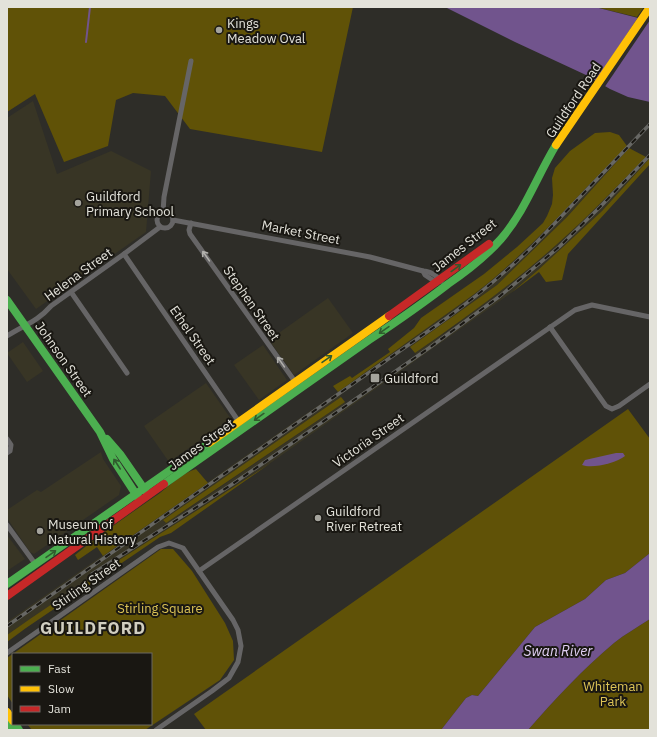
<svg xmlns="http://www.w3.org/2000/svg" width="657" height="737" font-family="'IBM Plex Sans',sans-serif">
  <style>
    .built { fill: #383525 }
    .green { fill: #605207 }
    .water { fill: #71548d }
    .pier { fill: #2e2d28 }
    .lines { fill: none; stroke-linecap: round; stroke-linejoin: round }
    .stream { stroke: #71548d; stroke-width: 2 }
    .street { stroke: #666566; stroke-width: 5 }
    .fast { stroke: #4caf50; stroke-width: 8 }
    .slow { stroke: #ffc107; stroke-width: 8 }
    .jam { stroke: #c62828; stroke-width: 8 }
    .rail-casing { stroke: #676764; stroke-width: 3.5 }
    .rail { stroke: #191712; stroke-width: 2; stroke-dasharray: 6; stroke-linecap: butt }
    .oneway { stroke: #b1b0ac }
    .oneway2 { stroke: #305b2e }
    .poi-dot { fill: #a4a39c; stroke: #191712; stroke-width: 1.5 }
    .labels { text-anchor: middle; stroke-width: 4; stroke-linejoin: round; paint-order: stroke }
    .poi-label { font-size: 13px; fill: #e3e2da; stroke: #191712; text-anchor: start }
    .street-label { font-size: 13px; fill: #e3e2da; stroke: #191712 }
    .park-label { font-size: 13px; fill: #ddc456; stroke: #191712 }
    .water-label { font-size: 14px; font-style: italic; fill: #e1d0f4; stroke: #191712 }
    .district-label { font-size: 17px; font-weight: bold; letter-spacing: 1px; fill: #d1cec0; stroke: #191712 }
  </style>
  <rect width="100%" height="100%" fill="#2e2d28"/>
  <g class="built">
    <path d="M33 101 57 174 111 151 151 171 146 232 36 309 7 269V118Z"/>
    <path d="M627 146 629 148 567 217 497 285 410 347 409 346 340 395 341 397 163 520 165 523 185 511 345 402 346 404 416 355 415 353 452 328 554 247 646 157 649 159 602 211 538 270 511 293 272 462 92 577 7 635V622L297 420 338 392 473 295 574 201Z"/>
    <path d="M328 298 353 333 294 375 269 340Z"/>
    <path d="M23 342 43 371 27 382 7 353Z"/>
    <path d="M263 345 287 380 259 400 234 365Z"/>
    <path d="M206 383 231 419 169 462 144 426Z"/>
    <path d="M101 452 103 459 121 486 119 495 34 554 30 552 7 518V510L37 490 41 492Z"/>
    <path d="M7 535 25 559 7 571Z"/>
  </g>
  <g class="green">
    <path d="M7 7H353L322 152 190 129 165 96 133 93 116 100 108 146 64 162 35 94 7 112Z"/>
    <path d="M595 7H644L637 17Z"/>
    <path d="M610 132 619 135 627 146C577 196 530 251 473 295L338 392 333 386 350 376 352 378 390 352 388 349 414 328 421 318 484 274 517 247 543 223 547 216 552 204 553 195 552 178 555 168 570 151 595 133Z"/>
    <path d="M629 148 646 157C616 187 587 218 555 246 511 285 463 320 415 353L410 347 497 285 567 217Z"/>
    <path d="M649 159 650 164 568 254 562 280 546 282 539 272 511 293 538 270 602 211Z"/>
    <path d="M341 397 345 402 166 523 163 520Z"/>
    <path d="M628 409 650 439V553L625 573 606 580 585 599 535 627 478 696 472 695 466 698 441 730H206L194 714Z"/>
    <path d="M272 462 171 533 160 537 26 628 7 642V635C93 574 184 520 272 462Z"/>
    <path d="M196 469 208 483 103 556 97 547 78 560 75 555C102 533 131 513 160 493 170 485 183 473 196 469Z"/>
    <path d="M161 549H173L192 571 225 623 233 641 234 660 220 680 145 730H32L27 724H151V654H13V704L7 695V658Z"/>
    <path d="M650 619V730H528C555 699 583 669 614 643 625 634 638 627 650 619Z"/>
  </g>
  <g class="water">
    <path d="M445 7H595L650 21V102L628 97 610 89 586 75 515 42Z"/>
    <path d="M616 453H623L625 456C616 463 592 469 582 465L585 460Z"/>
    <path d="M650 553V619C638 627 625 634 614 643 583 669 555 699 528 730H441L466 698 472 695 478 696 535 627 585 599 606 580 625 573Z"/>
  </g>
  <path class="pier" d="M639 16 650 20 604 88 595 82Z"/>
  <g class="lines">
    <path class="stream" d="M86 42 90 7"/>
    <g class="street">
      <circle cx="165" cy="220" r="8"/>
      <path d="M163 212 164 197 191 61"/>
      <path d="M173 220 370 257 423 271C431 271 436 276 441 281"/>
      <path d="M191 223 189 230 190 234 296 383"/>
      <path d="M124 254 239 422"/>
      <path d="M423 271 425 275 437 283"/>
      <path d="M71 292 127 373"/>
      <path d="M550 327 606 406 612 409 619 406 650 384"/>
      <path d="M7 336C24 325 37 322 51 306L124 254 160 227"/>
      <path d="M7 439 11 445 10 451 7 453"/>
      <path d="M7 525 36 565"/>
      <path d="M199 571 575 310 592 305 650 317"/>
      <path d="M7 653 158 547 169 543 183 548 233 620 238 630 241 646 238 662 229 678 212 691 156 730"/>
    </g>
    <g class="fast">
      <path d="M7 300 100 432 113 459 139 499"/>
      <path d="M107 439 120 454 147 493"/>
      <path d="M164 484C232 436 300 388 369 340 396 322 422 304 448 284 467 271 486 256 501 239 525 211 537 176 556 145"/>
      <path d="M7 584 209 443"/>
      <path d="M7 723 12 730"/>
      <path d="M15 724 19 730"/>
    </g>
    <g class="slow">
      <path d="M556 145 650 7"/>
      <path d="M209 443 389 316"/>
      <path d="M7 712 13 721"/>
    </g>
    <g class="jam">
      <path d="M389 316 489 244"/>
      <path d="M7 596 164 484"/>
    </g>
    <defs>
      <g id="rail">
        <path d="M92 574 231 485 275 455 429 348 500 296 559 247 600 207 650 155"/>
        <path d="M7 626 444 320C476 297 505 273 533 246L650 124"/>
      </g>
    </defs>
    <use href="#rail" class="rail-casing"/>
    <use href="#rail" class="rail"/>
  </g>
  <defs><path id="oneway-shaft" d="M-6 0H5M1.5-3L5.5 0L1.5 3" fill="none" stroke-width="1.6" stroke-linecap="round" stroke-linejoin="round"/></defs>
  <g class="oneway">
    <use href="#oneway-shaft" transform="translate(206 256) rotate(-125)"/>
    <use href="#oneway-shaft" transform="translate(281 362) rotate(-125)"/>
  </g>
  <g class="oneway2">
    <use href="#oneway-shaft" transform="translate(456 268) rotate(-36)"/>
    <use href="#oneway-shaft" transform="translate(384 330) rotate(145)"/>
    <use href="#oneway-shaft" transform="translate(327 359) rotate(-35)"/>
    <use href="#oneway-shaft" transform="translate(259 417) rotate(144)"/>
    <use href="#oneway-shaft" transform="translate(117 464) rotate(-123)"/>
    <use href="#oneway-shaft" transform="translate(51 554) rotate(-35)"/>
  </g>
  <g class="poi-dot">
    <circle cx="219" cy="30" r="4"/>
    <circle cx="78" cy="203" r="4"/>
    <rect x="370" y="373" width="10" height="10" rx="2"/>
    <circle cx="318" cy="518" r="4"/>
    <circle cx="40" cy="531" r="4"/>
  </g>
  <g class="labels">
    <g class="poi-label">
      <text x="227" y="28">Kings<tspan x="227" dy="15">Meadow Oval</tspan></text>
      <text x="86" y="201">Guildford<tspan x="86" dy="15">Primary School</tspan></text>
      <text x="384" y="383">Guildford</text>
      <text x="326" y="516">Guildford<tspan x="326" dy="15">River Retreat</tspan></text>
      <text x="48" y="529">Museum of<tspan x="48" dy="15">Natural History</tspan></text>
    </g>
    <g class="street-label">
      <text transform="translate(573 100) rotate(-56)" y="5">Guildford Road</text>
      <text transform="translate(301 232) rotate(11)" y="5">Market Street</text>
      <text transform="translate(464 245) rotate(-38)" y="5">James Street</text>
      <text transform="translate(78 274) rotate(-36)" y="5">Helena Street</text>
      <text transform="translate(252 303) rotate(55)" y="5">Stephen Street</text>
      <text transform="translate(193 335) rotate(55)" y="5">Ethel Street</text>
      <text transform="translate(64 359) rotate(55)" y="5">Johnson Street</text>
      <text transform="translate(368 440) rotate(-35)" y="5">Victoria Street</text>
      <text transform="translate(201 444) rotate(-36)" y="5">James Street</text>
      <text transform="translate(86 584) rotate(-35)" y="5">Stirling Street</text>
    </g>
    <g class="park-label">
      <text x="160" y="613">Stirling Square</text>
      <text x="613" y="691">Whiteman<tspan x="613" dy="15">Park</tspan></text>
    </g>
    <g class="water-label">
      <text x="558" y="656">Swan River</text>
    </g>
    <g class="district-label">
      <text x="93" y="634">GUILDFORD</text>
    </g>
  </g>
  <rect width="657" height="737" fill="none" stroke="#e3e2da" stroke-width="16"/>
  <rect x="12" y="653" width="140" height="72" fill="#191712" stroke="#6a6862"/>
  <rect x="20" y="666" width="20" height="6" fill="#4caf50" stroke="#6a6862"/>
  <text x="48" y="673" font-size="12" fill="#e3e2da">Fast</text>
  <rect x="20" y="686" width="20" height="6" fill="#ffc107" stroke="#6a6862"/>
  <text x="48" y="693" font-size="12" fill="#e3e2da">Slow</text>
  <rect x="20" y="706" width="20" height="6" fill="#c62828" stroke="#6a6862"/>
  <text x="48" y="713" font-size="12" fill="#e3e2da">Jam</text>
</svg>
